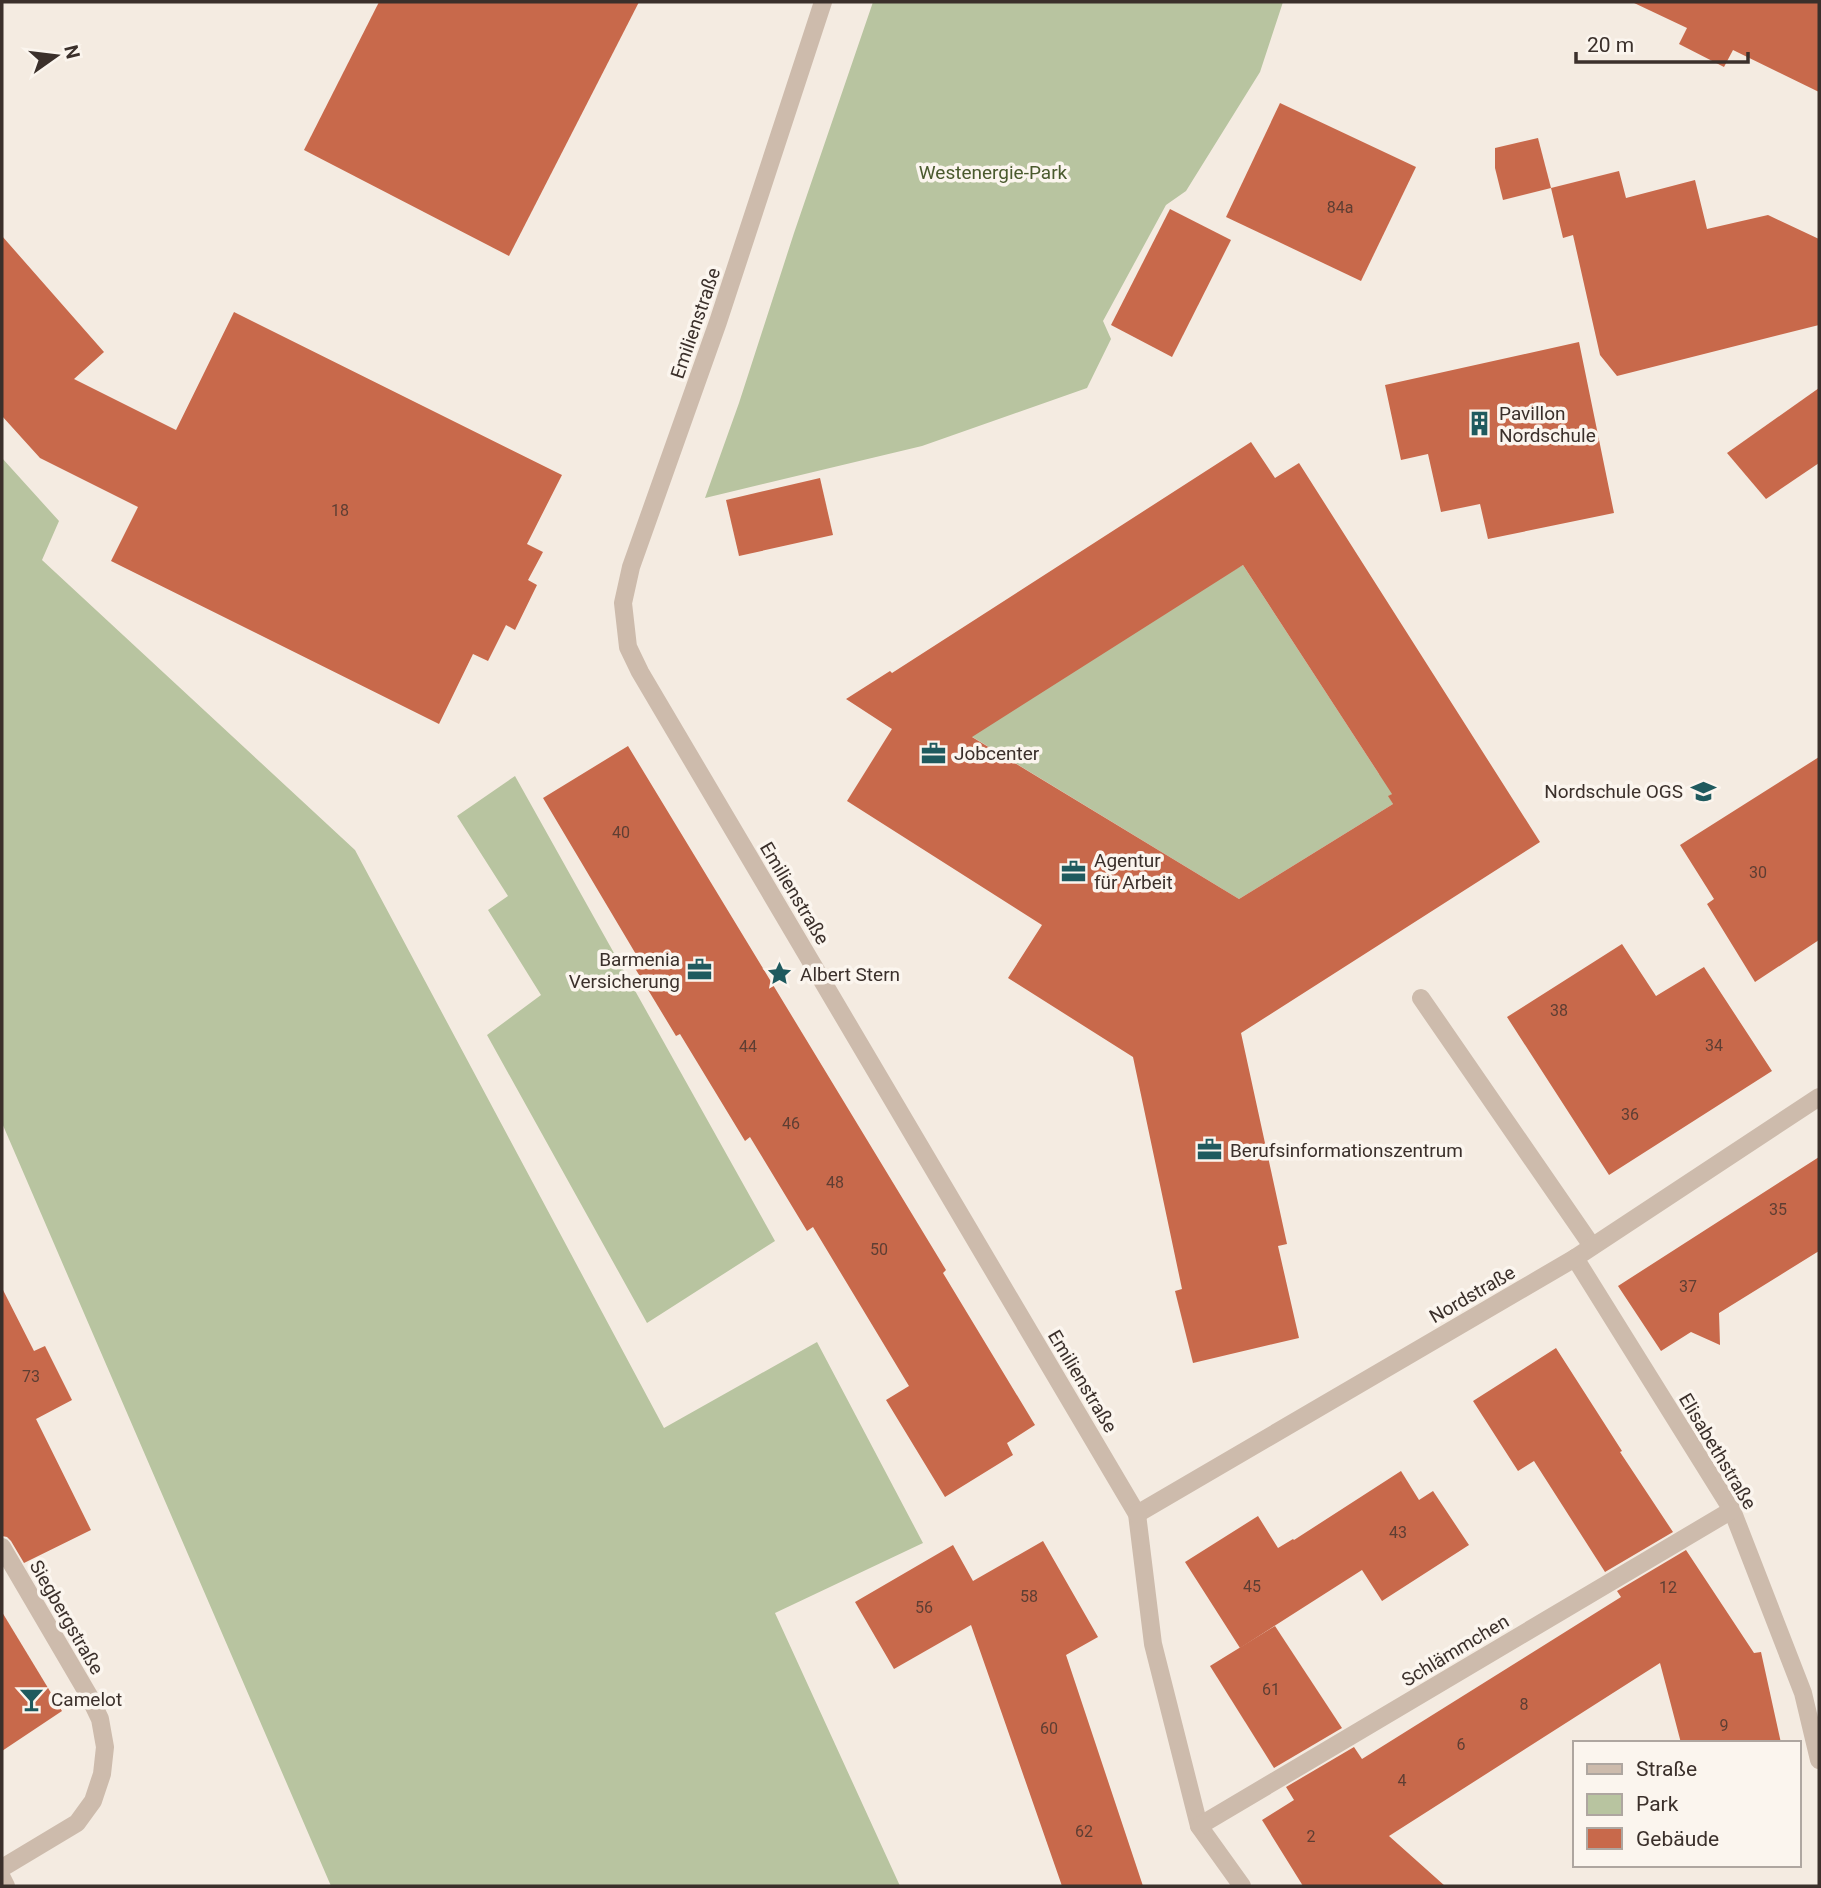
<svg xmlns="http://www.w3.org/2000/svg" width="1821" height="1888" font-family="Roboto,sans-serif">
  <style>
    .green { fill: #b8c4a0 }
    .building { fill: #c8694b; fill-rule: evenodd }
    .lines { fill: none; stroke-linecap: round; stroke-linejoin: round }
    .street { stroke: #cdbbac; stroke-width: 18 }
    .labels { text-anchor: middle; stroke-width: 7; stroke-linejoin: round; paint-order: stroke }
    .number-label { font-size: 16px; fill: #5e3e33 }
    .park-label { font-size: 19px; fill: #4a5a2e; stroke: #fbf5ee }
    .street-label { font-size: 19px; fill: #3b302b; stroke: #fbf5ee }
    .poi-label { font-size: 19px; fill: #3b302b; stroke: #fbf5ee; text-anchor: start }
  </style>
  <rect width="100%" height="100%" fill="#f4ebe1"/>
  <g class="green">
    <path d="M873 2H1283L1260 72 1186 191 1166 205 1103 321 1111 339 1087 388 922 446 705 498 739 403 794 233Z"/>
    <path d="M2 458 59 521 42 560 355 850 664 1428 817 1342 923 1543 775 1613 900 1886H331L2 1123Z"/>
    <path d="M1243 565 1379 774 1429 770 1389 796 1393 804 1239 899 956 727Z"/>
    <path d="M515 776 775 1241 647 1323 487 1035 541 995 488 910 508 896 457 816Z"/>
  </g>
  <g class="building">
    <path d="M379 2H639L509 256 304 150Z"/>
    <path d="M1632 2H1819V92L1733 50 1724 67 1679 44 1687 28Z"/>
    <path d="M1280 103 1416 167 1361 281 1226 217Z"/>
    <path d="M1538 138 1551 188 1503 200 1495 168V148Z"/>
    <path d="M1619 171 1626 198 1695 180 1707 229 1768 215 1819 239V325L1617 376 1600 355 1573 235 1563 238 1551 188Z"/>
    <path d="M1170 209 1231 240 1172 357 1111 325Z"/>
    <path d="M2 236 104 352 74 379 176 430 234 312 562 475 527 544 543 552 528 580 537 585 515 630 506 625 488 661 473 654 439 724 111 561 138 507 40 458 2 416Z"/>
    <path d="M1579 342 1614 513 1488 539 1480 504 1441 512 1428 454 1401 460 1385 385Z"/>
    <path d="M1819 388V463L1766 499 1727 453Z"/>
    <path d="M1251 442 1275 478 1299 463 1540 842 1241 1033 1287 1244 1278 1246 1299 1338 1193 1363 1175 1291 1182 1289 1133 1057 1008 978 1042 925 847 801 892 729 846 699 890 671 892 673ZM1243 565 1392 794 1388 796 1393 804 1239 899 972 737Z"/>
    <path d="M820 478 833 535 739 556 726 500Z"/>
    <path d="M628 746 946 1270 943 1273 1035 1425 1007 1443 1013 1455 945 1497 886 1400 909 1386 813 1227 807 1231 750 1137 745 1141 680 1034 676 1036 630 960 637 956 543 798Z"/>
    <path d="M1819 757V940L1755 982 1707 904 1714 899 1680 845Z"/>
    <path d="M1622 944 1656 996 1704 967 1772 1071 1609 1175 1507 1017Z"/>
    <path d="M1819 1157V1251L1719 1313 1720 1345 1691 1332 1661 1351 1618 1286Z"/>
    <path d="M2 1288 34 1351 45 1346 72 1400 36 1419 91 1530 24 1563 11 1541 7 1537 2 1536Z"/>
    <path d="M1556 1348 1622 1451 1620 1452 1673 1532 1605 1572 1534 1461 1518 1471 1473 1401Z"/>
    <path d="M1401 1471 1419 1500 1433 1491 1469 1545 1382 1601 1362 1570 1240 1648 1185 1562 1258 1516 1278 1548 1293 1539 1294 1540Z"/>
    <path d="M1043 1541 1098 1637 1066 1655 1143 1886H1062L971 1625 894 1669 855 1602 953 1545 973 1581Z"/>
    <path d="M1686 1550 1754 1653 1761 1652 1781 1743H1681L1660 1663 1389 1836 1445 1886H1303L1262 1820 1294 1800 1286 1787 1354 1747 1362 1759 1621 1597 1617 1591Z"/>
    <path d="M2 1612 62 1711 2 1751Z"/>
    <path d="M1275 1626 1342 1728 1274 1768 1210 1666Z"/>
  </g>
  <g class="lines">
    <g class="street">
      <path d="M823 2 718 322 631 567 623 603 628 647 640 672 1137 1514 1153 1644 1199 1826 1242 1886"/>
      <path d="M1421 998 1592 1246"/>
      <path d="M1575 1258 1732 1510 1803 1693 1819 1760"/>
      <path d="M1137 1514 1575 1258 1819 1097"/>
      <path d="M2 1547 88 1694 100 1719 105 1747 102 1774 93 1801 77 1823 2 1868"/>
      <path d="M1199 1826 1732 1510"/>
      <path d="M2 1878 6 1886"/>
    </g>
  </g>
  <defs>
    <symbol id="building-bare" viewBox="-9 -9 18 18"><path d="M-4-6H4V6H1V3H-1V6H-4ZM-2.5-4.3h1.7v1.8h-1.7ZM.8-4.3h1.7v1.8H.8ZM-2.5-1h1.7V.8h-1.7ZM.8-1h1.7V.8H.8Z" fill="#1f5a5e" stroke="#fbf5ee" stroke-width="2.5" paint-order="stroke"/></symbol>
    <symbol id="office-bare" viewBox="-9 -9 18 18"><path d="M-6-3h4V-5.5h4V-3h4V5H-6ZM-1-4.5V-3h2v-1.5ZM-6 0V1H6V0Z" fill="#1f5a5e" stroke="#fbf5ee" stroke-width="2.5" paint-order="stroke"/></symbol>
    <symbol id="school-bare" viewBox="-9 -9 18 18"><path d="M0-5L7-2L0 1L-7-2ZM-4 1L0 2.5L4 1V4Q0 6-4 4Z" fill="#1f5a5e" stroke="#fbf5ee" stroke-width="2.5" paint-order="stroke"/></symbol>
    <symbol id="sight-bare" viewBox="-9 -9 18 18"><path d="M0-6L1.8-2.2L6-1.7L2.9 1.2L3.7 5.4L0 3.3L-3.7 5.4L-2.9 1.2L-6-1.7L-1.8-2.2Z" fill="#1f5a5e" stroke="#fbf5ee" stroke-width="2.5" paint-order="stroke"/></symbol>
    <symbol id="bar-bare" viewBox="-9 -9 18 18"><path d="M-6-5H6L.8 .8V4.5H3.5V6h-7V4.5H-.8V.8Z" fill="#1f5a5e" stroke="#fbf5ee" stroke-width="2.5" paint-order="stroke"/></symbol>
  </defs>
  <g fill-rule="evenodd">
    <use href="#building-bare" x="1462" y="406" width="35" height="35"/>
    <use href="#office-bare" x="916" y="736" width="35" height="35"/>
    <use href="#school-bare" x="1686" y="774" width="35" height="35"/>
    <use href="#office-bare" x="1056" y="854" width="35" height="35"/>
    <use href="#office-bare" x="682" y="952" width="35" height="35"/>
    <use href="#sight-bare" x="762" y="956" width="35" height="35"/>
    <use href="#office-bare" x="1192" y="1132" width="35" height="35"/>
    <use href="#bar-bare" x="14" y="1682" width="35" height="35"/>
  </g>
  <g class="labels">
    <g class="number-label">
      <text x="1340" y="213">84a</text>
      <text x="340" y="516">18</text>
      <text x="621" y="838">40</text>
      <text x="1758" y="878">30</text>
      <text x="1559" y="1016">38</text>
      <text x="1714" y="1051">34</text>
      <text x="748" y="1052">44</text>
      <text x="1630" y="1120">36</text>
      <text x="791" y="1129">46</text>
      <text x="835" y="1188">48</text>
      <text x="1778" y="1215">35</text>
      <text x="879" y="1255">50</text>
      <text x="1688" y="1292">37</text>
      <text x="31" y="1382">73</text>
      <text x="1398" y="1538">43</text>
      <text x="1252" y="1592">45</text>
      <text x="1668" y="1593">12</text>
      <text x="1029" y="1602">58</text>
      <text x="924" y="1613">56</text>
      <text x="1271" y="1695">61</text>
      <text x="1524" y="1710">8</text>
      <text x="1724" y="1731">9</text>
      <text x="1049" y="1734">60</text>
      <text x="1461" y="1750">6</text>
      <text x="1402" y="1786">4</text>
      <text x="1084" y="1837">62</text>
      <text x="1311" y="1842">2</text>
    </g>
    <g class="park-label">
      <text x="993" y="179">Westenergie-Park</text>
    </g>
    <g class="street-label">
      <text transform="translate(695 323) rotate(-71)" y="7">Emilienstraße</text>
      <text transform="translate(795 893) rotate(59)" y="7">Emilienstraße</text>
      <text transform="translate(1472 1294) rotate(-30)" y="7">Nordstraße</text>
      <text transform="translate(1083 1381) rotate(59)" y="7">Emilienstraße</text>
      <text transform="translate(1718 1451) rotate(59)" y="7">Elisabethstraße</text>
      <text transform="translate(67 1617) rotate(60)" y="7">Siegbergstraße</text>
      <text transform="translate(1455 1650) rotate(-31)" y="7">Schlämmchen</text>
    </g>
    <g class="poi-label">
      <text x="1499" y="420">Pavillon<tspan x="1499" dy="22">Nordschule</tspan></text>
      <text x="954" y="760">Jobcenter</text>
      <text x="1683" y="798" text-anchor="end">Nordschule OGS</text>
      <text x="1094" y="867">Agentur<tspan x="1094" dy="22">für Arbeit</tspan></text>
      <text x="680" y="966" text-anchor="end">Barmenia<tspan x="680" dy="22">Versicherung</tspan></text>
      <text x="800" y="981">Albert Stern</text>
      <text x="1230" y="1157">Berufsinformationszentrum</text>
      <text x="51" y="1706">Camelot</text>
    </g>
  </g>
  <rect width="1821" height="1888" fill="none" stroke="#3b302b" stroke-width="7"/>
  <rect x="1573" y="1741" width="228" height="126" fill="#fbf5ee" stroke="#aea6a0" stroke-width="2"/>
  <rect x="1587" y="1764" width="35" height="10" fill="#cdbbac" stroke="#aea6a0" stroke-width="2"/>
  <text x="1636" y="1776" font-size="21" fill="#3b302b">Straße</text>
  <rect x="1587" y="1794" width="35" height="21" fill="#b8c4a0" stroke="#aea6a0" stroke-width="2"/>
  <text x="1636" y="1811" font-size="21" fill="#3b302b">Park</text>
  <rect x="1587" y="1828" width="35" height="21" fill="#c8694b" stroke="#aea6a0" stroke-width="2"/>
  <text x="1636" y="1846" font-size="21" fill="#3b302b">Gebäude</text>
  <g transform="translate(56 56) rotate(76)" stroke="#fbf5ee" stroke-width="5" paint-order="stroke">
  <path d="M0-5L12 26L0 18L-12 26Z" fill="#3b302b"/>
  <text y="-10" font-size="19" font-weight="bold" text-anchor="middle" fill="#3b302b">N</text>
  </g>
  <path d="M1576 52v10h172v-10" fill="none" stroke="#3b302b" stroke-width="3.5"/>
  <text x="1587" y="52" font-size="21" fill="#3b302b" stroke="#fbf5ee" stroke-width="5" paint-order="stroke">20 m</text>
</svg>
